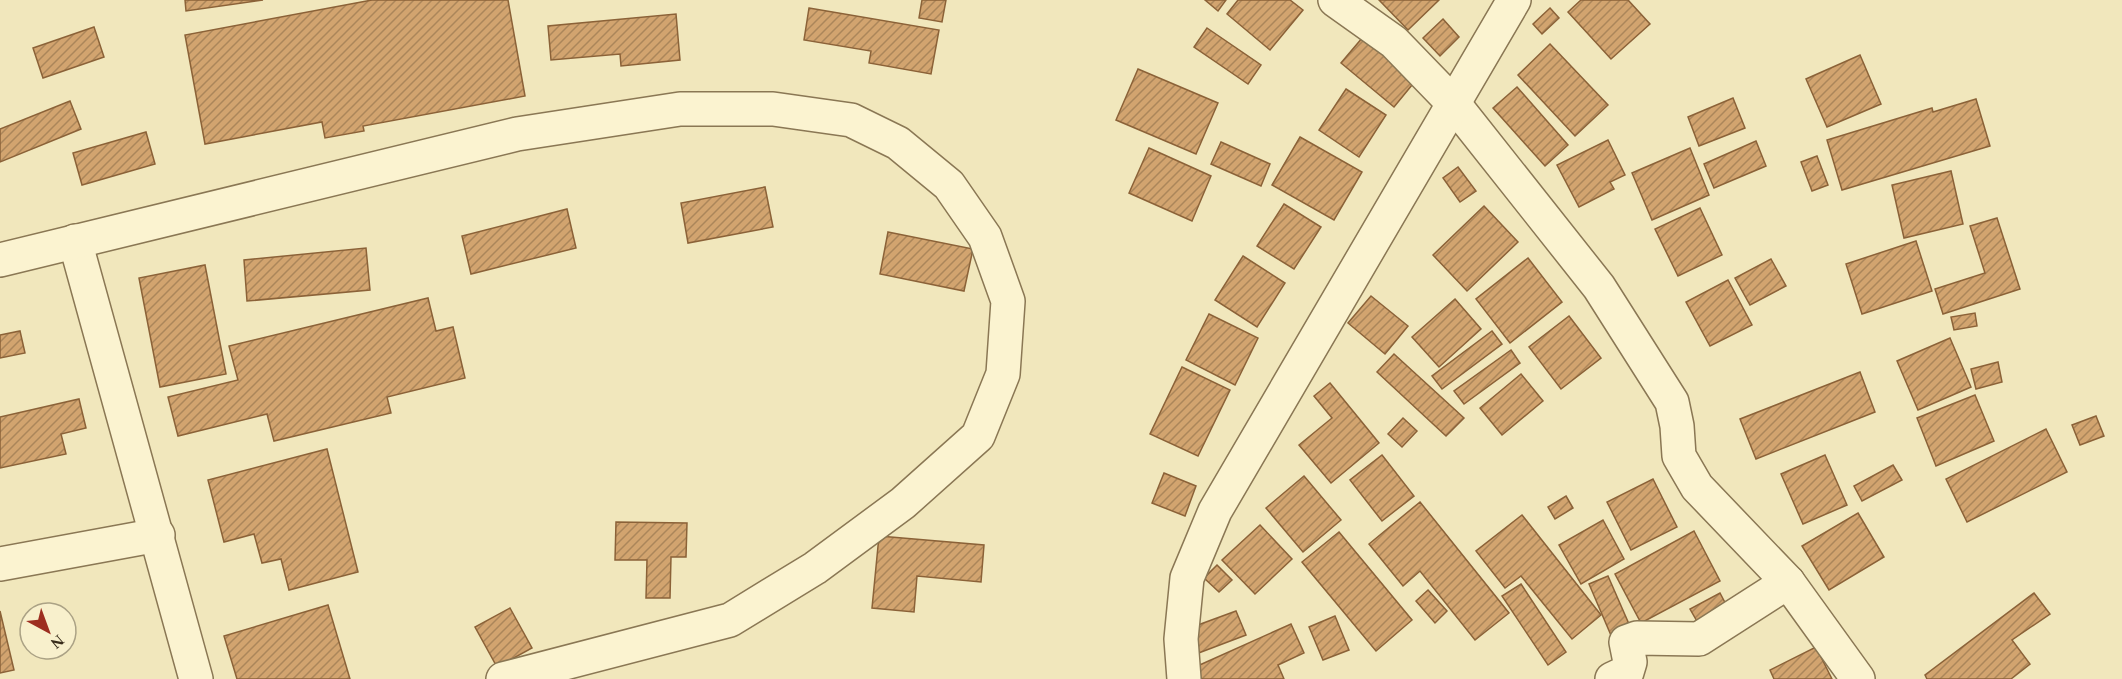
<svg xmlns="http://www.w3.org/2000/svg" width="2122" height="679" font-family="Georgia,serif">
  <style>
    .building { fill: url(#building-hatch); stroke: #8b6238; stroke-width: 1.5 }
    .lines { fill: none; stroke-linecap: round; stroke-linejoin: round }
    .minor-casing { stroke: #8a7754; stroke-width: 36 }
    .minor { stroke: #fbf3d0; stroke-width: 33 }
  </style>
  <defs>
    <pattern id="building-hatch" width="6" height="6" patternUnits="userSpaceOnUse" patternTransform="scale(1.5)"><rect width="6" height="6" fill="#d2a46f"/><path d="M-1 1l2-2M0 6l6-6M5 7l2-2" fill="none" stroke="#ab865a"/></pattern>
  </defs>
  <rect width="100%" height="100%" fill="#f1e7bc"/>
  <g class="building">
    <path d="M185 0H263L186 11Z"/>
    <path d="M372 0H508L525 96 363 126 364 131 325 138 322 122 205 144 185 35Z"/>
    <path d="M922 0H946L942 22 919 18Z"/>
    <path d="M1205 0H1226L1218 11Z"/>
    <path d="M1238 0H1290L1303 10 1270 50 1227 14Z"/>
    <path d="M1379 0H1439L1408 30Z"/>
    <path d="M1581 0H1628L1650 24 1611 59 1568 12Z"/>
    <path d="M809 8 939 30 931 74 869 63 871 51 804 40Z"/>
    <path d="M1550 8 1559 18 1542 34 1533 24Z"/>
    <path d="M676 14 680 60 621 66 620 54 551 60 548 26Z"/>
    <path d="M1443 19 1459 37 1440 56 1423 38Z"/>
    <path d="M94 27 104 57 43 78 33 48Z"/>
    <path d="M1207 28 1261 65 1248 84 1194 47Z"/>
    <path d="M1368 31 1421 74 1394 107 1341 63Z"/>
    <path d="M1550 44 1608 105 1575 136 1518 75Z"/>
    <path d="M1860 55 1881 104 1827 127 1806 79Z"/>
    <path d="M1138 69 1218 103 1196 154 1116 120Z"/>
    <path d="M1517 87 1568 145 1545 166 1493 108Z"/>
    <path d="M1346 89 1386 115 1359 157 1319 130Z"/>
    <path d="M1733 98 1745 128 1699 146 1688 117Z"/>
    <path d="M1976 99 1990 146 1842 190 1827 140 1932 108 1933 112Z"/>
    <path d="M70 101 81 129 0 162V129Z"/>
    <path d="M146 132 155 164 82 185 73 153Z"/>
    <path d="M1300 137 1362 172 1334 220 1272 185Z"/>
    <path d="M1608 140 1625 175 1610 182 1614 189 1579 207 1557 165Z"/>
    <path d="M1756 141 1766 166 1714 188 1704 164Z"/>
    <path d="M1221 142 1270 164 1261 186 1211 164Z"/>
    <path d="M1149 148 1211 176 1192 221 1129 193Z"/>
    <path d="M1690 148 1709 195 1652 220 1632 173Z"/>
    <path d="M1817 156 1828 185 1812 191 1801 162Z"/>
    <path d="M1458 167 1476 191 1460 202 1443 178Z"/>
    <path d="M1951 171 1963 224 1904 238 1892 185Z"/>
    <path d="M765 187 773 227 688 243 681 203Z"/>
    <path d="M1284 204 1321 227 1294 269 1257 246Z"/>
    <path d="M1484 206 1518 242 1467 291 1433 255Z"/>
    <path d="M1700 208 1722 255 1678 276 1655 229Z"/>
    <path d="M567 209 576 248 471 274 462 236Z"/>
    <path d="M1997 218 2020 289 1943 314 1935 289 1985 273 1970 226Z"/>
    <path d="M888 232 973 249 964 291 880 274Z"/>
    <path d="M1916 241 1932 291 1862 314 1846 264Z"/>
    <path d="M366 248 370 290 247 301 244 260Z"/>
    <path d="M1243 256 1285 283 1257 327 1215 300Z"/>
    <path d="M1528 258 1562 302 1510 343 1476 299Z"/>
    <path d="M1771 259 1786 286 1750 305 1735 278Z"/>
    <path d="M205 265 226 374 160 387 139 278Z"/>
    <path d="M1728 280 1752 325 1710 346 1686 302Z"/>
    <path d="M1371 296 1408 326 1385 354 1348 323Z"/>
    <path d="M428 298 436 331 453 327 465 378 387 397 391 413 274 441 267 414 178 436 168 397 238 380 229 346Z"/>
    <path d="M1455 299 1481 329 1439 367 1412 337Z"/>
    <path d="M1975 313 1977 326 1954 330 1951 317Z"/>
    <path d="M1209 314 1258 338 1235 385 1186 360Z"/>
    <path d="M1569 316 1601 358 1561 389 1529 347Z"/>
    <path d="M20 331 25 353 0 358V335Z"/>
    <path d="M1492 331 1502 344 1442 389 1432 376Z"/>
    <path d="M1950 338 1971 387 1918 410 1897 361Z"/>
    <path d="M1511 350 1520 363 1464 404 1454 391Z"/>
    <path d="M1394 354 1464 418 1446 436 1377 372Z"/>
    <path d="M1998 362 2002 382 1976 389 1971 369Z"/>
    <path d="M1182 367 1230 390 1198 456 1150 434Z"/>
    <path d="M1860 372 1875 412 1756 459 1740 419Z"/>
    <path d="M1521 374 1543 401 1502 435 1480 408Z"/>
    <path d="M1330 383 1379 443 1331 483 1299 445 1332 418 1314 396Z"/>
    <path d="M1975 395 1994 441 1936 466 1917 418Z"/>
    <path d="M79 399 86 428 61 434 66 454 0 468V417Z"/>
    <path d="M2096 416 2104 436 2080 445 2072 425Z"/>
    <path d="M1403 418 1417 431 1402 447 1388 434Z"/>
    <path d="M2046 429 2067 472 1967 522 1946 479Z"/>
    <path d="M327 449 358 572 289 590 281 559 262 563 254 534 224 542 208 480Z"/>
    <path d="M1382 455 1414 496 1382 521 1350 480Z"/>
    <path d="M1825 455 1847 505 1803 524 1781 474Z"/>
    <path d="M1893 465 1902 480 1862 501 1854 486Z"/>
    <path d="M1164 473 1196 486 1185 516 1152 503Z"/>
    <path d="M1304 476 1341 520 1303 552 1266 508Z"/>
    <path d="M1653 479 1677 527 1631 550 1607 502Z"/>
    <path d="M1566 496 1573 508 1555 519 1548 507Z"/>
    <path d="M1420 502 1509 613 1475 640 1420 571 1403 586 1369 544Z"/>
    <path d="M1858 513 1884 557 1829 590 1802 546Z"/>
    <path d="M1522 515 1601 615 1572 639 1521 576 1505 588 1476 551Z"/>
    <path d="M1603 520 1624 559 1581 584 1559 545Z"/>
    <path d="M616 522 687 523 686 557H671L670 598H646L647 560H615Z"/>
    <path d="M1260 525 1292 559 1255 594 1222 560Z"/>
    <path d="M1694 531 1720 581 1641 623 1615 574Z"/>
    <path d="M1339 532 1412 620 1376 651 1302 562Z"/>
    <path d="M879 536 984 545 981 582 917 576 914 612 872 608Z"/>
    <path d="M1217 565 1232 580 1219 592 1204 578Z"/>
    <path d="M1608 576 1632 631 1613 640 1589 584Z"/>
    <path d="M1521 584 1566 652 1548 665 1502 596Z"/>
    <path d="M1428 590 1447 611 1435 623 1416 601Z"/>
    <path d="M1720 593 1731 614 1702 630 1690 609Z"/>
    <path d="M2034 593 2050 614 2012 640 2030 664 2011 679H1927L1925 675Z"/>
    <path d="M328 605 350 679H237L224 636Z"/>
    <path d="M510 608 532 648 497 667 475 627Z"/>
    <path d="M0 611 14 670 0 673Z"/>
    <path d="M1236 611 1246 635 1196 654 1187 629Z"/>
    <path d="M1335 616 1349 650 1323 660 1309 627Z"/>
    <path d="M1291 624 1304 653 1278 665 1284 679H1197L1193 668Z"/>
    <path d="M1816 647 1832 679H1774L1770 670Z"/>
  </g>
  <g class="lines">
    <defs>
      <g id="minor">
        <path d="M1335 0 1394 42 1454 104 1599 287 1672 402 1677 426 1679 456 1697 487 1788 582 1858 679"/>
        <path d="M75 241 196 679"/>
        <path d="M0 260 517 134 680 109H773L851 120 898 143 949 185 985 237 1008 301 1003 374 978 436 903 503 815 568 730 620 503 679"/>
        <path d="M0 564 158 535"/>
        <path d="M1184 679 1181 639 1187 578 1215 511 1514 0"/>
        <path d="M1612 679 1627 672 1630 662 1626 642 1637 638 1699 639 1788 582"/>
      </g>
    </defs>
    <use href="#minor" class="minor-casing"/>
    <use href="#minor" class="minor"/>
  </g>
  <g transform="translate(48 631) rotate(139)"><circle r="28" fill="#f8f0cc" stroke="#aba285" stroke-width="1.5"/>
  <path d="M0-4.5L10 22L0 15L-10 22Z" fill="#9d2e20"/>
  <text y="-9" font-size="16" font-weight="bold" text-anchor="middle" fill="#382c1a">N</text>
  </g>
</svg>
